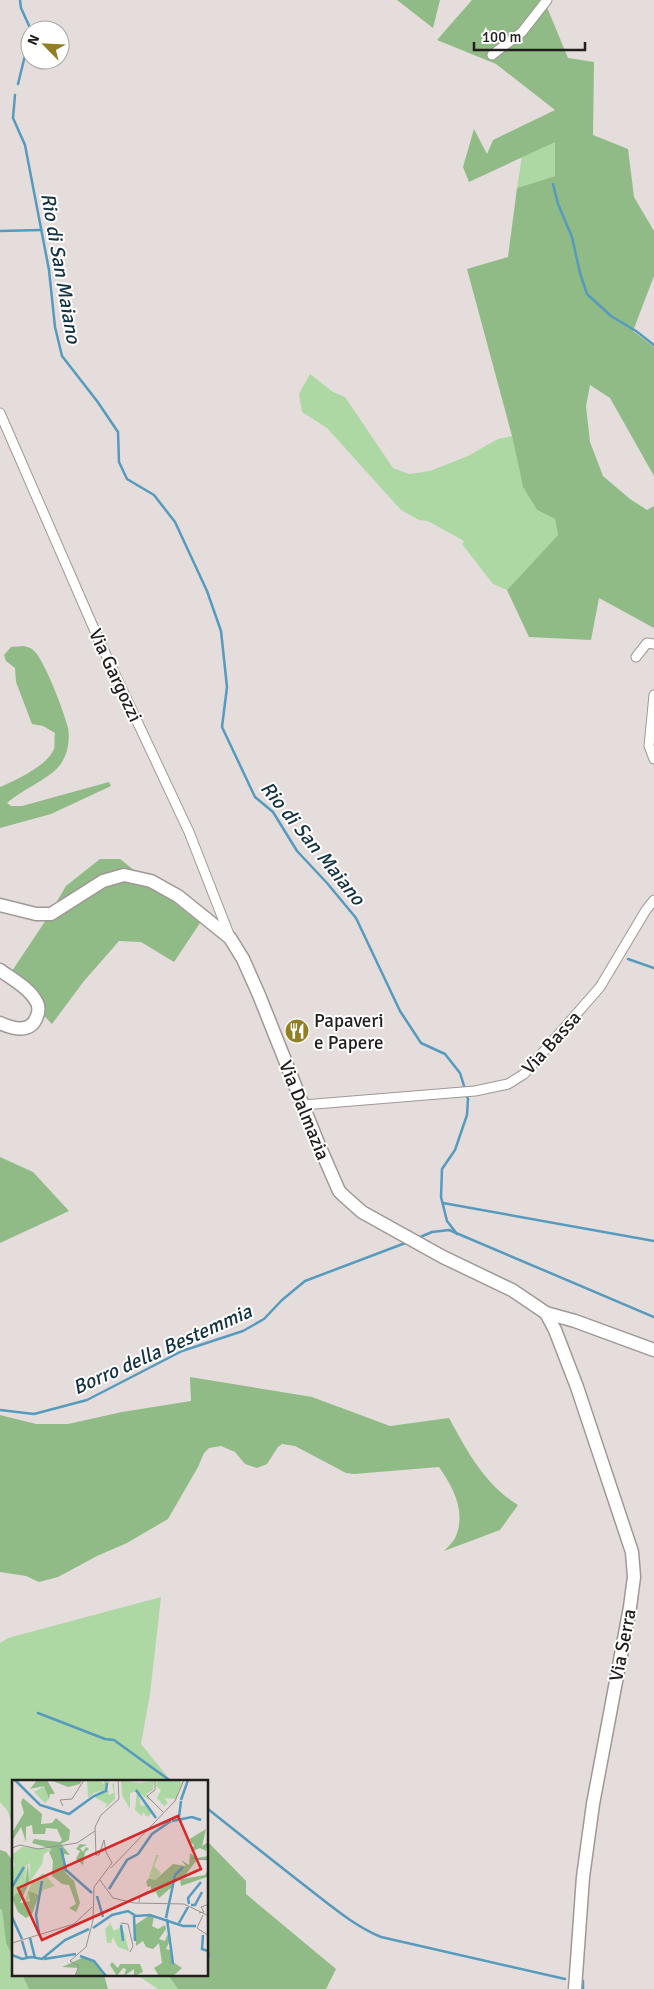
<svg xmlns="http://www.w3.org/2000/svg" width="654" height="1989" font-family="Signika,sans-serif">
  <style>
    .green { fill: #add8a4 }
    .forest { fill: #90bb86 }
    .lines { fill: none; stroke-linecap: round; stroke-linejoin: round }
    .stream { stroke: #569abe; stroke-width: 2.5 }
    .street-casing { stroke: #9f9896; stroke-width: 11 }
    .secondary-casing { stroke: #9f9896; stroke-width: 15 }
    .street { stroke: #fff; stroke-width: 9 }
    .secondary { stroke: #fff; stroke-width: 12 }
    .labels { text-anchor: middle; stroke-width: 4; stroke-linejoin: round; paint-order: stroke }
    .street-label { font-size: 19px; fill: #211e1d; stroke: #fff }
    .poi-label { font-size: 19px; fill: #211e1d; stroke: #fff; text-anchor: start }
    .water-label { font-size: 20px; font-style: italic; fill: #133343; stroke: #fff }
    .inset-river { fill: none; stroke: #569abe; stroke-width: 2.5 }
    .inset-road { fill: none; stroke: #96918f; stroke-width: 1 }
    .view { fill: #d62828; fill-opacity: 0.15; stroke: #d62828; stroke-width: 2.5 }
    .inset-edge { fill: none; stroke: #211e1d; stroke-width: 2.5 }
  </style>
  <rect width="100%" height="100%" fill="#e4dddb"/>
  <g class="green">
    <path d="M555 141V176L517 188 522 156Z"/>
    <path d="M310 374 333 392 345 397 393 468 409 474 430 471 468 456 498 439 512 436 523 487 537 510 555 519 558 535 507 590 493 584 462 544 464 541 428 521 419 520 401 510 327 428 302 412 299 394Z"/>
    <path d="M161 1597 150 1694 141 1744 171 1781 14 1782V1828L7 1810 0 1802V1643L8 1638Z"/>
    <path d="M0 1909 2 1910 6 1943 14 1959V1975H22L29 1989H0Z"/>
    <path d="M137 1975H168L178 1989H158Z"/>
  </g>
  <g class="forest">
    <path d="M397 0H440L433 28Z"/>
    <path d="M472 0H544L568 58 594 62 593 135 628 149 634 197 654 231V276L633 331 654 347V476L610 398 590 385 586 406 590 442 603 476 630 499 647 510 654 506V628L599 598 591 640 529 637 507 590 558 535 555 519 537 510 523 487 512 436 467 269 508 257 517 188 555 176V142L469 182 463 167 474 129 487 154 493 140 555 110 496 64 437 40Z"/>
    <path d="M24 646C27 647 32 648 34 651 44 659 65 714 68 728 70 738 68 753 62 762 53 778 22 789 7 803L11 806H22L109 782 111 786 51 814 0 828V787C16 780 47 766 54 749 55 745 54 738 55 733L43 726 32 724 16 682 15 668 6 661 4 655 11 647Z"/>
    <path d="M100 859H120L200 923 174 962 141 942 119 941 84 981 52 1024 30 1001 6 980 46 920 66 886Z"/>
    <path d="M0 1157 33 1172 69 1211 0 1243Z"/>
    <path d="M190 1377 312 1397 390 1426 449 1418C467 1451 485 1485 518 1505L500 1530 444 1551C448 1547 454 1541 456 1536 466 1511 453 1487 439 1467L354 1474 346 1473 295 1446 282 1444 278 1447 267 1464 257 1468 245 1464 235 1452 221 1446 209 1448 204 1453 198 1467 168 1519 127 1543 97 1556 58 1577 39 1582 26 1576 0 1572V1415L36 1424H68L122 1412 191 1401Z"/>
    <path d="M208 1842 246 1881V1894L336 1969 326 1989H178L168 1975H208Z"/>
    <path d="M0 1850 6 1852 14 1862V1959L6 1943 2 1910 0 1909Z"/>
    <path d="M22 1975H104L108 1989H29Z"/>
  </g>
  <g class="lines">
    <g class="stream">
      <path d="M20 0 21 8 31 30"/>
      <path d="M18 84 30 35"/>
      <path d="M15 95 13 118 25 145 49 270 55 327 62 356 97 401 118 432 119 462 127 479 154 495 175 522 207 591 221 631 227 687 222 727 255 797 273 812 297 851 327 883 356 918 400 1011 421 1043 445 1054 460 1073 465 1089"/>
      <path d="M553 184 558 204 572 237 580 273 587 294 611 316 636 331 654 345"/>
      <path d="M0 231 41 230"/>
      <path d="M628 959 654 968"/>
      <path d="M443 1203 654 1241"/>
      <path d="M457 1234 447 1221 441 1197 442 1169 455 1150 467 1115 468 1099 466 1094"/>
      <path d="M418 1238 432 1232 449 1230 654 1317"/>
      <path d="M0 1410 34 1414 87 1400 182 1351 243 1331 264 1319 282 1300 305 1281 408 1242"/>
      <path d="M38 1713 105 1739 114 1740 172 1782"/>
      <path d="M208 1809C243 1837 278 1865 313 1892 335 1909 355 1926 381 1937L565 1979"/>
      <path d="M583 1989V1981"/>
    </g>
    <defs>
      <g id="street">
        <path d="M492 55 522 32 547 0"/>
        <path d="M0 413 98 638 189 832 230 937"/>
        <path d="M636 657 647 643 654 644"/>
        <path d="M654 695 649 746 654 759"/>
        <path d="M303 1105 475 1091 508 1084 524 1074 600 987 646 910 654 900"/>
      </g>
      <g id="secondary">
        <path d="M0 905 36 914H51L103 881 124 875 151 881 178 896 230 938 243 959 259 995 318 1143 339 1191 344 1196 362 1212 443 1257 512 1290 546 1313 555 1330 577 1387 632 1552 634 1577 630 1607 593 1804 583 1877 575 1989"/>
        <path d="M0 970C12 979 29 988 36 1001 39 1005 39 1012 37 1016 31 1034 13 1029 0 1023"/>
        <path d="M546 1313 575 1321 654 1350"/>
      </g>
    </defs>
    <use href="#street" class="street-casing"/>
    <use href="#secondary" class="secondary-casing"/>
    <use href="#street" class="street"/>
    <use href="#secondary" class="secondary"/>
  </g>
  <defs>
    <symbol id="restaurant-disc" viewBox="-11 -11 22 22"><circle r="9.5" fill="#917e25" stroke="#fff"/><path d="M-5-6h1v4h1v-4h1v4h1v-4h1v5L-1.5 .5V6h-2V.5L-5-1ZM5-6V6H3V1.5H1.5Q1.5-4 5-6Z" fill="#fff"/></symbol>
  </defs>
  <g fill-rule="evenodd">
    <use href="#restaurant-disc" x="283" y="1017" width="28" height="28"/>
  </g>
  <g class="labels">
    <g class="street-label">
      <text transform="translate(116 675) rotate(65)" y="7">Via Gargozzi</text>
      <text transform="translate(551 1042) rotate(-48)" y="7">Via Bassa</text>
      <text transform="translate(305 1110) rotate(68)" y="7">Via Dalmazia</text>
      <text transform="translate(622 1645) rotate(-79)" y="7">Via Serra</text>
    </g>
    <g class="poi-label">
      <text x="314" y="1027">Papaveri<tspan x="314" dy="22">e Papere</tspan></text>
    </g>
    <g class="water-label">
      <text transform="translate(61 268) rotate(80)" y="7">Rio di San Maiano</text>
      <text transform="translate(313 843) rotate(51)" y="7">Rio di San Maiano</text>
      <text transform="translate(162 1349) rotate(-24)" y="7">Borro della Bestemmia</text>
    </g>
  </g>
  <g transform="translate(12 1780)">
    <rect width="196" height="196" fill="#e4dddb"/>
    <path d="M87 0 92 4V0H98L94 10 97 11 96 15 102 13 100 4 102 3 103 19 93 28 95 24 81 16 91 10 82 13 76 18 75 1ZM109 0 129 3 142 0 141 10 134 14 140 22 126 12 129 26 134 25 140 33 135 37 131 32 130 36 123 30 125 11 118 13V29L110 15ZM145 0H167L170 3 164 19 152 18 156 23 152 26 145 18 149 10 144 6ZM32 6 37 19 33 23 22 12ZM10 67 40 69 32 74 30 84 17 103 18 83 14 85 13 105 0 118V89L3 85 0 75ZM144 75H147L142 86 149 93 143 100 137 97ZM31 93 43 106 31 110 28 115 26 113 11 124 19 104ZM96 139 102 151 109 147 108 142 110 145 117 171 106 167 101 157 99 163H95L93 149 98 144Z" fill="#add8a4"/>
    <path d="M25 0H35L43 14H38L37 19 32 6 18 9ZM38 0H70L68 4 56 7ZM11 18 30 34 29 44 40 43 44 38 58 50 57 60 49 64 58 75 52 74V84L54 93 62 101 68 123 64 132 57 128 64 124 57 105 50 104 40 96 41 81 37 72 40 69 20 63 22 59 48 62 50 60 45 49 34 48 33 54H21L20 45 14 47V62L9 47 0 61V53L12 33 9 22ZM194 49 190 66 196 62 194 71 188 68 179 72 182 65 176 60ZM68 64 75 65 68 68 71 72 74 67 77 69 73 72 71 85 64 79 68 71 64 69ZM178 73 185 78 196 76V80H185L170 99 193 95 196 90 195 97 169 106 168 99H162L160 107 147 118 144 112 139 113V106L136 107 134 102 137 98 143 100 161 84 174 86 169 80 177 85ZM16 82 17 103 8 123 18 121 16 111 27 115 20 134 14 138 6 132 0 118 13 105ZM138 135 142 137 140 146 146 149 153 145 154 149 147 159 153 161 155 155 159 158 154 169 158 170 161 182 170 188 161 196H147L142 188 150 183 147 163 141 169 134 167 131 161 124 166 123 145ZM72 177 81 181 94 196H63L66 188 50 187ZM100 182 106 188 108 184H128L131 192 122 196V189L112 196 114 189 111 188 105 196 98 185Z" fill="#90bb86"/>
    <path class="inset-river" d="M3 0 28 25 57 34 82 16 94 11 95 3M124 10 144 38M169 20 176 0M167 37 169 21M160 41 180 37 189 40M49 68 54 90 80 113M0 107 12 87M97 109 115 80 126 74 140 54 159 41M85 116 91 137M177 124 176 118 189 102M179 125H183L190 112M122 136 123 161M0 137 10 159M154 138 163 95 171 87M155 139 161 184M167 143 176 127M109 145 111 161M81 148 100 135 116 131 124 136 138 135 171 146H184M27 153 24 135 30 101M191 155 190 169 196 171 197 178M18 158 23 178M10 161 15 178M0 175 10 179 19 177 30 179 53 160 77 149M68 176 82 181 94 196M32 179 64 174"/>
    <path class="inset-road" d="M143 0V10L135 16 151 32M51 26 48 20 60 19 72 0M0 68 8 65 26 69 65 63 83 51M179 78 197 80M99 88 163 21 172 0M88 100 101 118 122 123 172 124 197 136M127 122 128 116 136 111M187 133 192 132 189 127 197 124M191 135 185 148 197 156M109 143 116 144 121 166 118 172M0 163 62 144 80 127M63 196 67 186 58 181 74 167 81 140 82 107 100 83 94 72 92 60 87 75H84L83 47 89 35 107 19 106 0"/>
    <path class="view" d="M166 36 189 89 30 160 6 108Z"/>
    <rect width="196" height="196" class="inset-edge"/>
  </g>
  <g transform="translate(45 45) rotate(294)"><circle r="24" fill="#ffffff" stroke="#a6a5a5"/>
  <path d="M0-4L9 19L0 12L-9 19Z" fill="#917e25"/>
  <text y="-8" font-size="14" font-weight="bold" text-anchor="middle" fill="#211e1d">N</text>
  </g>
  <path d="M474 42v8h111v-8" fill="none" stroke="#211e1d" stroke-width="2.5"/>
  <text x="482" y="42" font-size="15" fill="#211e1d" stroke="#ffffff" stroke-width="4" paint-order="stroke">100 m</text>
</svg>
